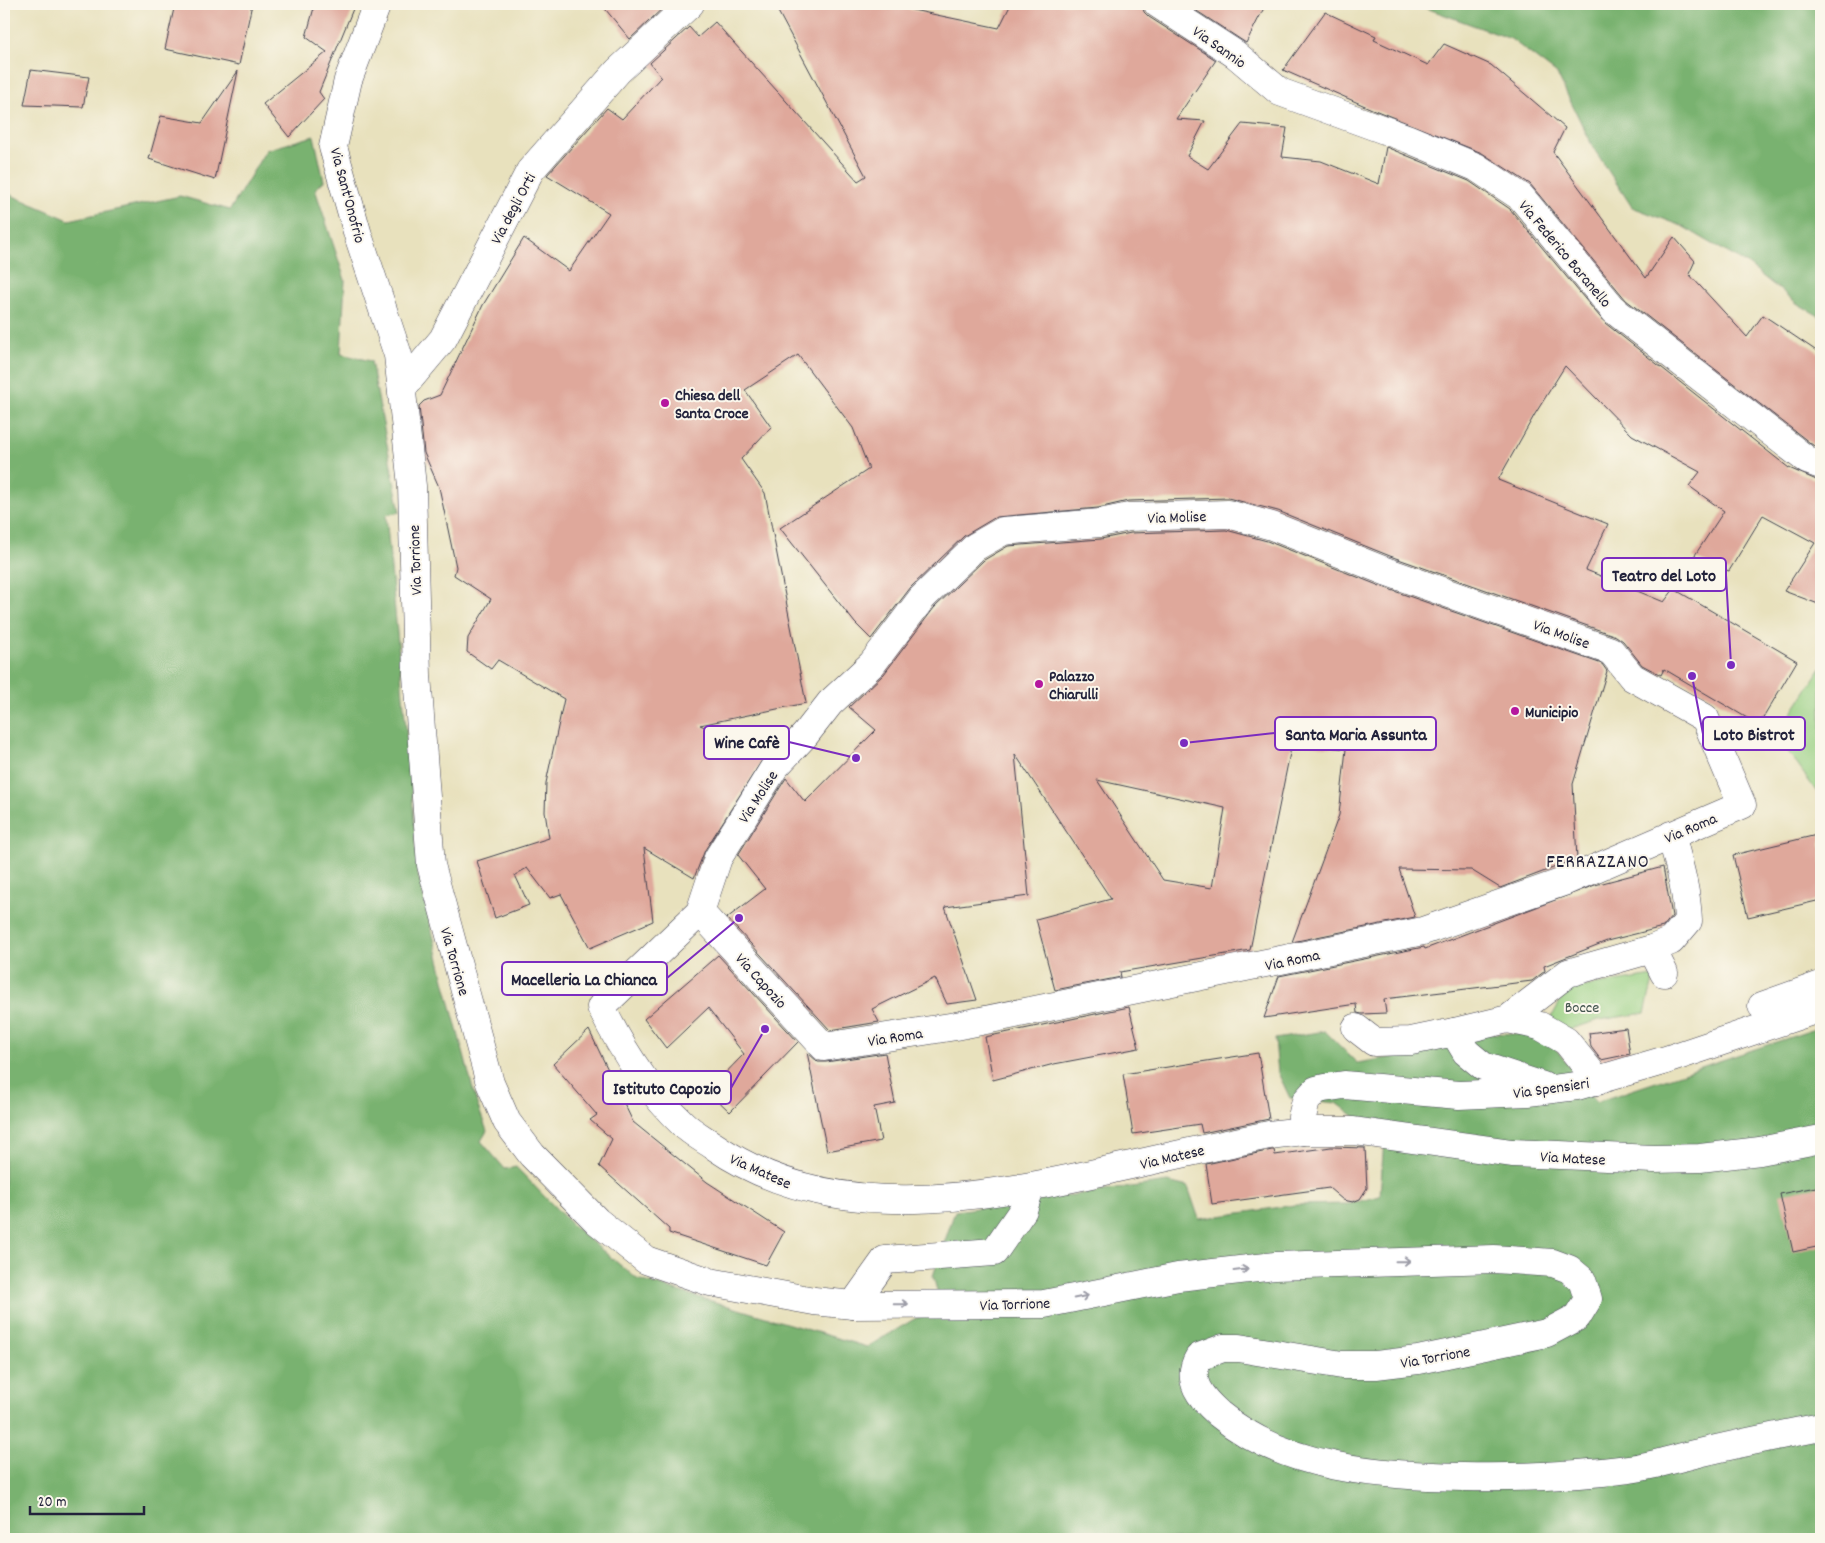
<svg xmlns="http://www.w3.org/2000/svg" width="1825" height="1543" font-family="Dekko,sans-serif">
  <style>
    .green { fill: #97cf81; stroke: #5c785e }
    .forest { fill: #79b26f; stroke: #4e6a55 }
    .building { fill: #dfa89b; fill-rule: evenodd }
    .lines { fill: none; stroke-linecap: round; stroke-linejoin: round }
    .minor-casing { stroke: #403f4e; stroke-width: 29 }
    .minor { stroke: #fff; stroke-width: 28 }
    .oneway { stroke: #9c9ca7 }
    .poi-dot { fill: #b5179e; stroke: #fbf7ec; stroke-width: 2 }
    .labels { text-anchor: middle; stroke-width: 4; stroke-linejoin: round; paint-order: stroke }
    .street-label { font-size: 16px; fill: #22223b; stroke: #fbf7ec }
    .poi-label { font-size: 16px; font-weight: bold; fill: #22223b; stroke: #fbf7ec; text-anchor: start }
    .park-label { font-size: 16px; fill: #455650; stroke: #fbf7ec }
    .quarter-label { font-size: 19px; letter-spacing: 1px; fill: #22223b; stroke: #fbf7ec }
    .leader { fill: none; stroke: #7b2cbf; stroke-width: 2 }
    .callout-dot { fill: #7b2cbf; stroke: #fbf7ec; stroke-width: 2 }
    .callout { fill: #fbf7ec; stroke: #7b2cbf; stroke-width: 2 }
    .callout-label { font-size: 18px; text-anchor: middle; font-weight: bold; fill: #22223b }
  </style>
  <rect width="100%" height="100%" fill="#fbf7ec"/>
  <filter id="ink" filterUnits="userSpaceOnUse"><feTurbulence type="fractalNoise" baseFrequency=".02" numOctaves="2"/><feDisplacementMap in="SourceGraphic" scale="10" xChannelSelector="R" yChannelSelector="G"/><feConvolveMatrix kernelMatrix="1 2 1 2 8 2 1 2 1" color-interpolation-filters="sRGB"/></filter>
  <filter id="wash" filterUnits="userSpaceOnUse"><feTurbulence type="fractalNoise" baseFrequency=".0096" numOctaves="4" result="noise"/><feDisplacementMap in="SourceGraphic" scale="20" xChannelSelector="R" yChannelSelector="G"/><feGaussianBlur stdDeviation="1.12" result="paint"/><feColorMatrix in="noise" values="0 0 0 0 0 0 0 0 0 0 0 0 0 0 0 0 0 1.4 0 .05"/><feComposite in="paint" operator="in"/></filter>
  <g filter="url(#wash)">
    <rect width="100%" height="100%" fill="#e8e1bd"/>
    <g class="green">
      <path d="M1821 668V798L1777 736Z"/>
      <path d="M1654 976 1645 1013 1599 1020 1565 1031 1550 1020 1567 989Z"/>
    </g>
    <g class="forest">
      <path d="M1415 4H1821V317L1798 304 1747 264 1682 226 1632 207 1594 149 1557 74 1511 39Z"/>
      <path d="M314 136 324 181 315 189 345 280 341 354 371 361 400 512 386 515 412 792 417 870 446 988 477 1104 487 1131 481 1141 505 1169 516 1167 573 1226 637 1279 867 1347 916 1318 943 1312 933 1276 955 1211 1168 1182 1188 1187 1199 1219 1295 1205 1348 1204 1380 1196 1384 1139 1337 1103 1290 1098 1278 1073 1275 1039 1325 1031 1357 1063 1430 1051 1490 1033 1542 1035 1556 1049 1596 1102 1821 1027V1539H4V192L69 220 180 196 230 210 266 150Z"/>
    </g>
    <g id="blocks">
      <g class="building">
        <path d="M175 4H252L239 65 165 49Z"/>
        <path d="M315 4H355L319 92 324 99 289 137 263 104 327 52 306 37Z"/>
        <path d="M601 4H667L630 39Z"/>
        <path d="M774 4H884L999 28 1011 4H1142L1144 12 1149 17 1216 60 1176 119 1205 121 1187 156 1208 169 1242 124 1287 128 1282 157 1321 161 1379 184 1386 147 1469 181 1510 209 1605 323 1789 468 1821 482V605L1784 591 1815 543 1763 515 1729 571 1693 558 1724 511 1689 486 1700 472 1632 435 1565 366 1535 414 1498 480 1608 524 1586 570 1664 602 1674 589 1797 661 1759 725 1664 669 1661 675 1642 665 1623 641 1616 636 1390 556 1278 511 1228 498 1128 501 1098 508 996 517 964 536 911 587 871 639 855 623 780 528 869 469 853 428 798 355 745 390 771 427 741 459 765 493 806 703 700 725 766 754 705 850 694 878 644 848 653 921 590 948 561 894 550 898 527 868 515 875 529 905 495 918 477 861 549 838 545 812 546 783 564 699 498 660 491 669 467 652 468 638 491 599 454 575 456 567 439 487 424 453 419 406 424 401 440 395 483 305 524 238 569 271 609 213 547 175 607 108 622 119 661 77 650 63 689 27 698 37 715 22 858 181 866 176Z"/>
        <path d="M1186 4H1266L1246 43Z"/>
        <path d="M1325 12 1376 36 1374 40 1428 65 1444 44 1491 65 1565 128 1553 152 1646 278 1674 237 1695 261 1689 274 1747 337 1763 315 1821 354V440L1814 446 1626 300 1530 184 1482 153 1372 109 1283 70Z"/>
        <path d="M31 70 89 77 83 107 24 105Z"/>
        <path d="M238 71 215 180 149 159 161 116 202 123Z"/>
        <path d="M1226 530 1267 541 1380 586 1602 664 1607 671 1573 784 1577 859 1500 888 1471 870 1399 869 1415 917 1292 942 1339 815 1346 749 1292 743 1250 950 1120 972 1121 977 1055 990 1036 919 1111 899 1015 754 1029 896 945 907 977 1000 947 1004 935 978 872 1009 879 1022 830 1030 727 918 765 889 738 855 786 778 805 802 876 730 849 707 884 674 934 608 984 560 1008 546 1101 539 1131 533ZM1097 780 1225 808 1212 888 1163 880Z"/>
        <path d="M1821 834V900L1748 917 1733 855Z"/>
        <path d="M1663 867 1672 916 1663 927 1607 941 1544 966 1545 971 1532 981 1384 999 1386 1013 1362 1014 1357 1013 1356 1004 1264 1018 1279 976 1424 947 1425 949 1595 885Z"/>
        <path d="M718 955 798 1042 730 1112 708 1091 744 1054 708 1008 666 1048 644 1019Z"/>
        <path d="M1129 1007 1139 1048 1054 1064 993 1080 985 1037Z"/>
        <path d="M1626 1028 1630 1054 1601 1060 1591 1047 1589 1033Z"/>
        <path d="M589 1030 633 1122 707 1182 784 1232 766 1265 669 1233V1229L599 1166 612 1139 590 1120 597 1115 553 1064Z"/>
        <path d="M807 1052 818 1062H826L885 1053 895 1103 874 1107 881 1141 827 1151Z"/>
        <path d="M1258 1053 1269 1119 1202 1133 1200 1124 1133 1134 1123 1074Z"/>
        <path d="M1331 1147 1365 1148 1367 1188 1360 1199 1353 1202 1343 1200 1329 1188 1212 1204 1206 1164 1272 1150H1274L1275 1155Z"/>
        <path d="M1821 1186V1246L1793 1252 1780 1194Z"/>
      </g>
    </g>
  </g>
  <g filter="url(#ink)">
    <use href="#blocks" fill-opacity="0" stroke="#403f4e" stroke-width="1"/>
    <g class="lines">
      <defs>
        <g id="minor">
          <path d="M377 4 348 80 333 147 358 235 398 355 412 486 417 675 431 865 490 1083 507 1122 532 1155 597 1221 646 1260 710 1282 814 1301 853 1305 1044 1304 1178 1277 1275 1266 1494 1259 1553 1263 1569 1269 1582 1280 1588 1299 1577 1317 1547 1333 1418 1360 1376 1365H1342L1239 1348H1223L1199 1357C1185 1380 1201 1398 1219 1414 1286 1470 1380 1475 1463 1477 1519 1478 1574 1476 1629 1469 1653 1466 1676 1458 1699 1453 1740 1443 1780 1435 1821 1427"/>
          <path d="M1158 4 1235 54 1280 92 1409 139 1476 167 1521 197 1615 311 1807 460 1821 465"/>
          <path d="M402 388 443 339 530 171 618 71 690 4"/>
          <path d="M700 912 824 1047 956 1026 1423 931 1566 881 1742 805 1705 718 1632 677 1611 651 1385 571 1272 526 1228 514 1129 517 1100 523 1003 531 975 547 922 598 872 664 830 703 805 735 774 768 718 858 700 912 601 1007C622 1050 648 1091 683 1124 692 1133 704 1139 714 1146 831 1227 980 1199 1109 1170 1163 1158 1216 1146 1269 1135L1303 1131H1354L1512 1153 1654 1159 1700 1158 1760 1151 1821 1139"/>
          <path d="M1652 949 1664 973"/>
          <path d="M1762 1006 1821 985"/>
          <path d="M1508 1019 1540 1026 1566 1041 1598 1081"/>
          <path d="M1356 1028 1374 1042 1411 1041 1454 1032 1466 1052 1483 1066 1543 1086"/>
          <path d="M1454 1032 1508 1019 1568 973 1652 949 1671 941 1688 921C1687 891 1679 864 1671 835"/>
          <path d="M1303 1131 1302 1117 1306 1101 1316 1090 1324 1088 1344 1085 1459 1095 1528 1092 1577 1086 1666 1060 1821 1008"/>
          <path d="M853 1305 885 1260 994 1252 1023 1210 1030 1188"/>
        </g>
      </defs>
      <use href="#minor" class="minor-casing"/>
      <use href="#minor" class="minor"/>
    </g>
    <defs><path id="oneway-shaft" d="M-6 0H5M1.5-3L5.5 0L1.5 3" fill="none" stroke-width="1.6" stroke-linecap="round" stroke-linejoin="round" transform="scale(1.25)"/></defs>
    <g class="oneway">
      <use href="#oneway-shaft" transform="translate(1403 1261) rotate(-1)"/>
      <use href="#oneway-shaft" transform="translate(1241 1270) rotate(-7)"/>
      <use href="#oneway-shaft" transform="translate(1081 1297) rotate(-11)"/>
      <use href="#oneway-shaft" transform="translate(901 1304) rotate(-1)"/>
    </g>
  </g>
  <g class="poi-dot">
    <circle cx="665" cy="403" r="5"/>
    <circle cx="1039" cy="684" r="5"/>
    <circle cx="1515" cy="711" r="5"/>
  </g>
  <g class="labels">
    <g class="street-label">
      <text transform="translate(1220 46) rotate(35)" y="6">Via Sannio</text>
      <text transform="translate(349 195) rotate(75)" y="6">Via Sant'Onofrio</text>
      <text transform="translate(512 208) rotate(-62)" y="6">Via degli Orti</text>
      <text transform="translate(1566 253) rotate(50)" y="6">Via Federico Baranello</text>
      <text transform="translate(1177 516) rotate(-2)" y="6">Via Molise</text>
      <text transform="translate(414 560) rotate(-92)" y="6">Via Torrione</text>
      <text transform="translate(1562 633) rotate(20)" y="6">Via Molise</text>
      <text transform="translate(757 796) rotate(-57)" y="6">Via Molise</text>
      <text transform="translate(1690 827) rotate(-23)" y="6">Via Roma</text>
      <text transform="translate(1292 959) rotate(-12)" y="6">Via Roma</text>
      <text transform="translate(456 961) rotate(74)" y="6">Via Torrione</text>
      <text transform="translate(762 980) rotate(48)" y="6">Via Capozio</text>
      <text transform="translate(895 1036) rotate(-9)" y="6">Via Roma</text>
      <text transform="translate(1551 1087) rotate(-8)" y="6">Via Spensieri</text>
      <text transform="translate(1172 1156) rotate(-13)" y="6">Via Matese</text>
      <text transform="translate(1573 1157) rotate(3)" y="6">Via Matese</text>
      <text transform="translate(761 1170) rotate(24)" y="6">Via Matese</text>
      <text transform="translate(1015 1303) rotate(-2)" y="6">Via Torrione</text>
      <text transform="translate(1435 1356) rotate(-10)" y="6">Via Torrione</text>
    </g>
    <g class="poi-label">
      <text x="675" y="400">Chiesa dell<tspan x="675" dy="18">Santa Croce</tspan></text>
      <text x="1049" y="681">Palazzo<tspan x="1049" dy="18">Chiarulli</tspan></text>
      <text x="1525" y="717">Municipio</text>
    </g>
    <g class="park-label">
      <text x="1582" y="1012">Bocce</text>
    </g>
    <g class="quarter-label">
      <text x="1598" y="867">FERRAZZANO</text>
    </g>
  </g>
  <path class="leader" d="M1731 665L1726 575M1184 743L1275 733M1692 676L1703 734M856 758L789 742M739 918L667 978M765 1029L731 1088"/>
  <g class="callout-dot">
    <circle cx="1731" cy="665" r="5"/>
    <circle cx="1184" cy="743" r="5"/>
    <circle cx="1692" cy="676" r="5"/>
    <circle cx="856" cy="758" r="5"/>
    <circle cx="739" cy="918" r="5"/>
    <circle cx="765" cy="1029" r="5"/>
  </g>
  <g class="callout">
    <rect x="1602" y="558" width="124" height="33" rx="5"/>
    <rect x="1275" y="717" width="161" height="33" rx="5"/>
    <rect x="1703" y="717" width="102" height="33" rx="5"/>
    <rect x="704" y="726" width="85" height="33" rx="5"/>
    <rect x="502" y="962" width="165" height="33" rx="5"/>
    <rect x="603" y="1071" width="128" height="33" rx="5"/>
  </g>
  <g class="callout-label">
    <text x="1664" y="581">Teatro del Loto</text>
    <text x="1356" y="740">Santa Maria Assunta</text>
    <text x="1754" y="740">Loto Bistrot</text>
    <text x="747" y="748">Wine Cafè</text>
    <text x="584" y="985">Macelleria La Chianca</text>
    <text x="667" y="1094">Istituto Capozio</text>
  </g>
  <rect width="1825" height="1543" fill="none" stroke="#fbf7ec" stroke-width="20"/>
  <path d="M30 1506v8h114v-8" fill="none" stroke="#22223b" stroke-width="2.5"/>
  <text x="38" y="1506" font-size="15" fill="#22223b" stroke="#fbf7ec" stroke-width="4" paint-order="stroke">20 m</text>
</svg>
